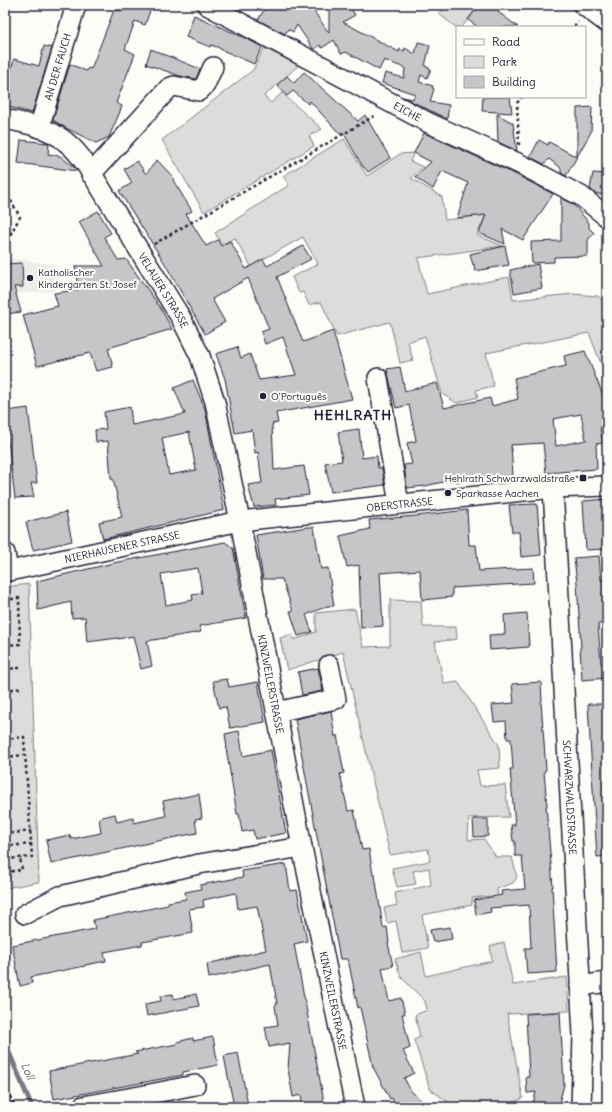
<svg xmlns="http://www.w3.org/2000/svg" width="612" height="1112" font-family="Delius,sans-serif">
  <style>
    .built { fill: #ecece9 }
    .green { fill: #dddcdb; stroke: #807f8b }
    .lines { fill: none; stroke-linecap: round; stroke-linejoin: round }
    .stream { stroke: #787885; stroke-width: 5 }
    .building { fill: #c6c6c8; stroke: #22223b; fill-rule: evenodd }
    .minor-casing { stroke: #22223b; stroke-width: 22 }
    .path { stroke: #22223b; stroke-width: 2.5; stroke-dasharray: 3 3; stroke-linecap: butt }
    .minor { stroke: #fdfcf7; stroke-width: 19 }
    .poi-dot { fill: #22223b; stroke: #fdfcf7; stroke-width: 1.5 }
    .labels { text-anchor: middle; stroke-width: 4; stroke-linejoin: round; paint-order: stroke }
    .street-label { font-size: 10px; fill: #22223b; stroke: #fdfcf7 }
    .poi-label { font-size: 10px; fill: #22223b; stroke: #fdfcf7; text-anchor: start }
    .water-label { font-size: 11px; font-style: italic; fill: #545466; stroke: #fdfcf7 }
    .district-label { font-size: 14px; font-weight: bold; letter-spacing: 1px; fill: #22223b; stroke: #fdfcf7 }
  </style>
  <rect width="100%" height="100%" fill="#fdfcf7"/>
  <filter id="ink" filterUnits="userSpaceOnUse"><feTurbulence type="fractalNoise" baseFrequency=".025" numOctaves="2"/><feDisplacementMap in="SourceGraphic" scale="8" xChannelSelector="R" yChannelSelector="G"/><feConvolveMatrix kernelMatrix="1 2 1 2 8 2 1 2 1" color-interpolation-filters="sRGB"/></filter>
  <g filter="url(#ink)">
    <path class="built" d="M5 257 55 265 54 291 5 294Z"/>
    <g class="green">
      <path d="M446 5H479L462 27H457V28L439 14Z"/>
      <path d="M264 48 299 65 264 96 271 103 282 93 322 129 309 136 314 146 204 212 162 140 253 70Z"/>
      <path d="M344 139 367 176 400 154 414 153 410 161 423 167 411 178 442 197 445 220 486 215 477 235 503 246 418 258 427 294 509 277 513 300 573 294 598 296 605 303 607 308V379L589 333 486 353 494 386 476 390 478 397 457 403 442 394 425 336 408 342 413 360 400 363 390 322 337 336 321 302 309 305 303 292 299 293 292 277 318 264 303 237 251 266 235 238 222 244 215 233 289 185 283 176Z"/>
      <path d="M29 584 39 882 5 888V587Z"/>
      <path d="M390 600 421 601 423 627H456L457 639 435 642 444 684 458 682 499 745 500 768 477 770 480 786 505 785 509 817 469 818 468 840 484 839 496 857H512L517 877 513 883 497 889 498 899 491 901 490 896 472 898V905L422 915 428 948 402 953 396 921 387 923 384 908 397 905 395 893 431 885 429 868 413 871 416 884 397 887 392 868 430 861 428 849 390 855 343 652 287 670 280 638 292 634 294 640 316 632V613L355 609 363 647 390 646Z"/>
      <path d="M504 942 513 985 567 977 569 1011 507 1014 523 1098 504 1107H455L430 1089 414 1040 420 1037 415 1015 427 1010 425 1001 401 977 395 959 421 952 426 976 492 961 490 946Z"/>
    </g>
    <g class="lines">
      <path class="stream" d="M5 1043 32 1107"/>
    </g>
    <g class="building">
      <path d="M126 5H152L145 25 135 21 125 49 135 54 116 103 122 106 119 114 109 137 96 143 66 128 53 120 70 64 86 71 88 68 91 69 114 10 124 11Z"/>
      <path d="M267 5H304L307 9 311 7 329 33V10L339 5H349L355 15 343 22 399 52 400 49 404 51 405 48 415 54 418 42 430 45 425 66 431 69 427 78 421 75 419 82 433 86 432 88 434 89 430 102 449 105 447 119 403 97 413 99 415 94 382 83 385 73 404 78 405 68 384 60 379 70 346 52 341 54 334 40 322 48 320 45 314 50 297 25 293 32 288 29 285 34 258 20Z"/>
      <path d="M479 5H503L498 12 518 27H478L468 20Z"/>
      <path d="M194 15 247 39 262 47 254 64 220 49 218 47H217L211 45 210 47 186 37Z"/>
      <path d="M44 46 52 48 32 113 5 106V84H7L14 59 39 66Z"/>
      <path d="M151 49 200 69 196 79 180 76 146 64Z"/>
      <path d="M304 72 358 121 365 115 390 158 368 172 364 167H363L343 132 340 134 310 101 308 104 293 91 287 96 277 85 287 76 294 83Z"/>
      <path d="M483 97H510L512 113 482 111Z"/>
      <path d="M592 107 591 132 566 176 561 173V168L549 159 544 164 530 157 539 140 548 145 549 142 577 157V108Z"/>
      <path d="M497 114 513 123 517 151 498 142Z"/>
      <path d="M424 133 515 174 553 194 523 240 502 229 505 244 479 233 486 215 457 218 468 183 442 171 433 189 415 177 431 162 414 153Z"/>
      <path d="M21 140 48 143 49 144 48 154 60 156 75 168 77 171 18 163Z"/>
      <path d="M157 160 174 178 173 180 192 211 186 214 206 246 218 240 221 246 230 241 246 269 263 259 267 266 303 246 311 259 277 277 303 342 333 331 352 399 276 413 278 423 272 424 274 470 304 466 309 495 275 499 276 505 254 507 248 485 262 483 258 452 255 453 252 430 235 433 225 379 216 354 237 347 241 358 250 354 259 380 296 375 283 337 265 344 261 332 269 329 248 278 212 299 225 322 205 334 164 262 119 191 132 183 124 169 137 161 146 174Z"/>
      <path d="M593 173 607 174V196L595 193 590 189Z"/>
      <path d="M561 198 574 205 589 223V228L594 233 588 240V256L554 257V262L532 263 531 242 561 241Z"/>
      <path d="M98 211 111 233 104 237 118 260 126 259 160 307 172 329 108 348 113 367 96 371 90 353 37 366 23 315 58 306 54 293 78 290 75 266H104L79 222Z"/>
      <path d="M505 246 509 265 475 271 474 264 473 265 470 254Z"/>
      <path d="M22 263 23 287H14L21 312 5 314V264Z"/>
      <path d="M538 264 542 288 514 293 510 270Z"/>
      <path d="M585 351 607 405V426L600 428 603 443 596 444 597 469 546 473 543 443 511 445 513 476 457 482 456 479 425 486 407 488 404 465 412 464 407 443 416 441V440L409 405 396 408 387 369 400 367 405 391 437 383 444 408 490 398 492 406 518 399 514 378 566 366 564 356ZM581 414 586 440 556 446 553 419Z"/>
      <path d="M193 380 205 409 224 510 103 539 99 522 122 517 113 479H111L108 441 96 442 95 430 106 429 104 412 130 407 132 425 185 414 174 388ZM189 432 196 470 169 475 162 438Z"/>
      <path d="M28 408 37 483H31L34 497 15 498 6 425H9L7 411Z"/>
      <path d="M359 429 362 458 377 456 378 468H382L385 485 331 492 325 463 342 461 338 432Z"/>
      <path d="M607 499V549L586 550 583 501Z"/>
      <path d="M537 504 541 555 521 557 519 532H512L509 505Z"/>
      <path d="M467 510 469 545H476L479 571 533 568 534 583 452 588V597L422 600 420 570 380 573 383 626 361 628 359 565 347 567 340 536 370 529 369 520 416 516Z"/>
      <path d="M66 512 72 541 33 550 26 522Z"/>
      <path d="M308 527H314L321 569 328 568 334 606H327L306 615 312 632 298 636 290 611H293L282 579H263L256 535Z"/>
      <path d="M225 542 233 548 246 618 199 626 201 632 147 641 152 666 141 669 133 636 118 639V638L87 642 85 617 72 618 71 602 38 610 37 581 118 562ZM198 568 202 593 192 595 193 600 166 605 161 574Z"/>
      <path d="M599 556 601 580H604L607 622V623L598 624 601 664H607V678L582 680 580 647H581L577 583 574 558Z"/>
      <path d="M527 613 529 647 490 650 489 635 505 634 504 615Z"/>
      <path d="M318 668 323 691 302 695 298 672Z"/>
      <path d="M227 679 229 687 258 682 265 722 230 728 226 707 219 708 213 681Z"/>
      <path d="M541 682 542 701 541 702 546 770 544 771 547 806H546L553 887H552L557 972 527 974 525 948H531L529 905 490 908 491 912 476 915 474 900 502 895 501 891 525 889 522 856H515V841H513L511 825H515L510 769H513L511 739H507L506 721 494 722 492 705 514 703 512 684Z"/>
      <path d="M588 704H607V856L597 857Z"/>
      <path d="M331 711 335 737 337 735 344 773 340 774 348 811 354 810 362 850 369 849 373 875H375L383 928 387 927 389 943H388L393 966 382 968 389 1001 401 998 405 1014H402L410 1048 403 1051 414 1073 404 1078 411 1091 428 1107H397L392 1098 390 1099 373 1067 360 1007 358 1008 348 959H340L295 719Z"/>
      <path d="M239 731 243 756 271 750 286 833 255 839 253 830 242 832 239 814H237L226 748H227L225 734Z"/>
      <path d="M199 794 202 818 195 819 197 833 171 838H172L51 864 46 840 70 835 71 839 101 833 99 818 115 814 117 822 133 818 134 823 166 816 163 801Z"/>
      <path d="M473 819H488V836L474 837Z"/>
      <path d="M286 864 290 891 297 890 307 941 294 944 325 1107H303L301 1095 293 1097 288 1069 290 1043 269 1047 265 1027 278 1025 275 1006 277 1003 270 964 209 978 207 964 266 950 257 906 238 909 236 893 203 900 204 907 189 909 193 933 142 942V945L104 952 106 961 85 965V966L31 977 32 983 20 986 12 945 95 929 93 920 168 905V902L186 899 185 892 201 889 200 885 243 877 242 871Z"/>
      <path d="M450 927 452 939 433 942 430 930Z"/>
      <path d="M173 994 174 999 196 994 199 1006 147 1016 145 1004 161 1001 160 996Z"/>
      <path d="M560 1012 564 1085 558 1107H532L536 1092 527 1093 526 1077H529L526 1014Z"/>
      <path d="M213 1037 218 1065 183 1072V1075L54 1099 49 1071 138 1054 135 1052 177 1044V1042L193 1038V1041Z"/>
      <path d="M238 1053 248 1105 234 1107 224 1056Z"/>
    </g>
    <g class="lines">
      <defs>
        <g id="minor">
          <path id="s1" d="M207 5 429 123 520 164 581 196 607 217"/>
          <path d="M583 5 607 23"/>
          <path id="s2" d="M5 119C25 123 50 128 66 142 75 149 81 157 87 166L181 318 200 356 215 402 240 521 302 847 355 1107"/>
          <path id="s3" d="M39 128 76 5"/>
          <path d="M91 174 169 88 174 86 199 91 205 85 213 67"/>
          <path d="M378 378 399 504"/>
          <path id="s4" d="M553 488 583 1035 581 1107"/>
          <path d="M5 553 8 571"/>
          <path id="s5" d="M5 572 240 521 553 488 607 486"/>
          <path d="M276 712 336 699 329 665"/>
          <path d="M25 914 60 896 199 864 302 847"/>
          <path d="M580 986 607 982"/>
          <path d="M145 1095 195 1085"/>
          <path d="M83 1106 145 1095 147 1107"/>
        </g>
      </defs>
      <use href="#minor" class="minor-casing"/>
      <g class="path">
        <path d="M574 27 578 22"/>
        <path d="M519 145 517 103 522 97"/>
        <path d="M5 151 8 137"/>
        <path d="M5 190 20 217 10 235H5"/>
        <path d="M154 244 376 115"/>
        <path d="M5 600 19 598 20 644 5 645"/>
        <path d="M5 669 21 668"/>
        <path d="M5 690 23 688"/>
        <path d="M5 739 24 737 32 857 5 859"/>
        <path d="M5 757 25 755"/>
        <path d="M5 834 31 831"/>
        <path d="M5 846 32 844"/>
        <path d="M5 872 22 870 20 858"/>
        <path d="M5 1085 15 1107"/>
      </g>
      <use href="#minor" class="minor"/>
    </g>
  </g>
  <g class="poi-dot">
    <circle cx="30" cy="278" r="4"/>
    <circle cx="263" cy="396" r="4"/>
    <rect x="579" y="474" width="8" height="8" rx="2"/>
    <circle cx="448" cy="493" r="4"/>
  </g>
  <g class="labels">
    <g class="street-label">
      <text dy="4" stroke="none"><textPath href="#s3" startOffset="64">AN DER FAUCH</textPath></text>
      <text dy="4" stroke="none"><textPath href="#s1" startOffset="227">EICHE</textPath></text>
      <text dy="4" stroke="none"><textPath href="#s2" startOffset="244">VELAUER STRASSE</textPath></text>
      <text dy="4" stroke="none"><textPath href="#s5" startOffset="401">OBERSTRASSE</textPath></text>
      <text dy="4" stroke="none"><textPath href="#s5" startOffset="120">NIERHAUSENER STRASSE</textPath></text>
      <text dy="4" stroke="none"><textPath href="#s2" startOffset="655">KINZWEILERSTRASSE</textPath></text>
      <text dy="4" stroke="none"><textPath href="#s4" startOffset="310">SCHWARZWALDSTRASSE</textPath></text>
      <text dy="4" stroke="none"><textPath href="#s2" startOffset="978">KINZWEILERSTRASSE</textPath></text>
    </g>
    <g class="poi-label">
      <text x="38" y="276">Katholischer<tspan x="38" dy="12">Kindergarten St. Josef</tspan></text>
      <text x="271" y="400">O'Português</text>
      <text x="575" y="482" text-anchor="end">Hehlrath Schwarzwaldstraße</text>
      <text x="456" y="497">Sparkasse Aachen</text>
    </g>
    <g class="water-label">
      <text transform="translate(28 1071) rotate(67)" y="4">Loll</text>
    </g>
    <g class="district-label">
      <text x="353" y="420">HEHLRATH</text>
    </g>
  </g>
  <rect width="612" height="1112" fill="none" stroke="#fdfcf7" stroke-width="20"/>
  <rect x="10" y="10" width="592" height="1092" fill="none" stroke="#22223b" stroke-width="1.5" filter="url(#ink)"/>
  <rect x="456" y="26" width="130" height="72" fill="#fdfcf7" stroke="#a5a5ac"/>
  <rect x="464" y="39" width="20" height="6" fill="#fdfcf7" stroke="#a5a5ac"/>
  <text x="492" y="46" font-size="12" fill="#22223b">Road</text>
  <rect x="464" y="56" width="20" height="12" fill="#dddcdb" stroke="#a5a5ac"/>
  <text x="492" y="66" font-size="12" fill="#22223b">Park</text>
  <rect x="464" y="76" width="20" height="12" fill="#c6c6c8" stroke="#a5a5ac"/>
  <text x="492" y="86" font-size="12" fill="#22223b">Building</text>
</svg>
